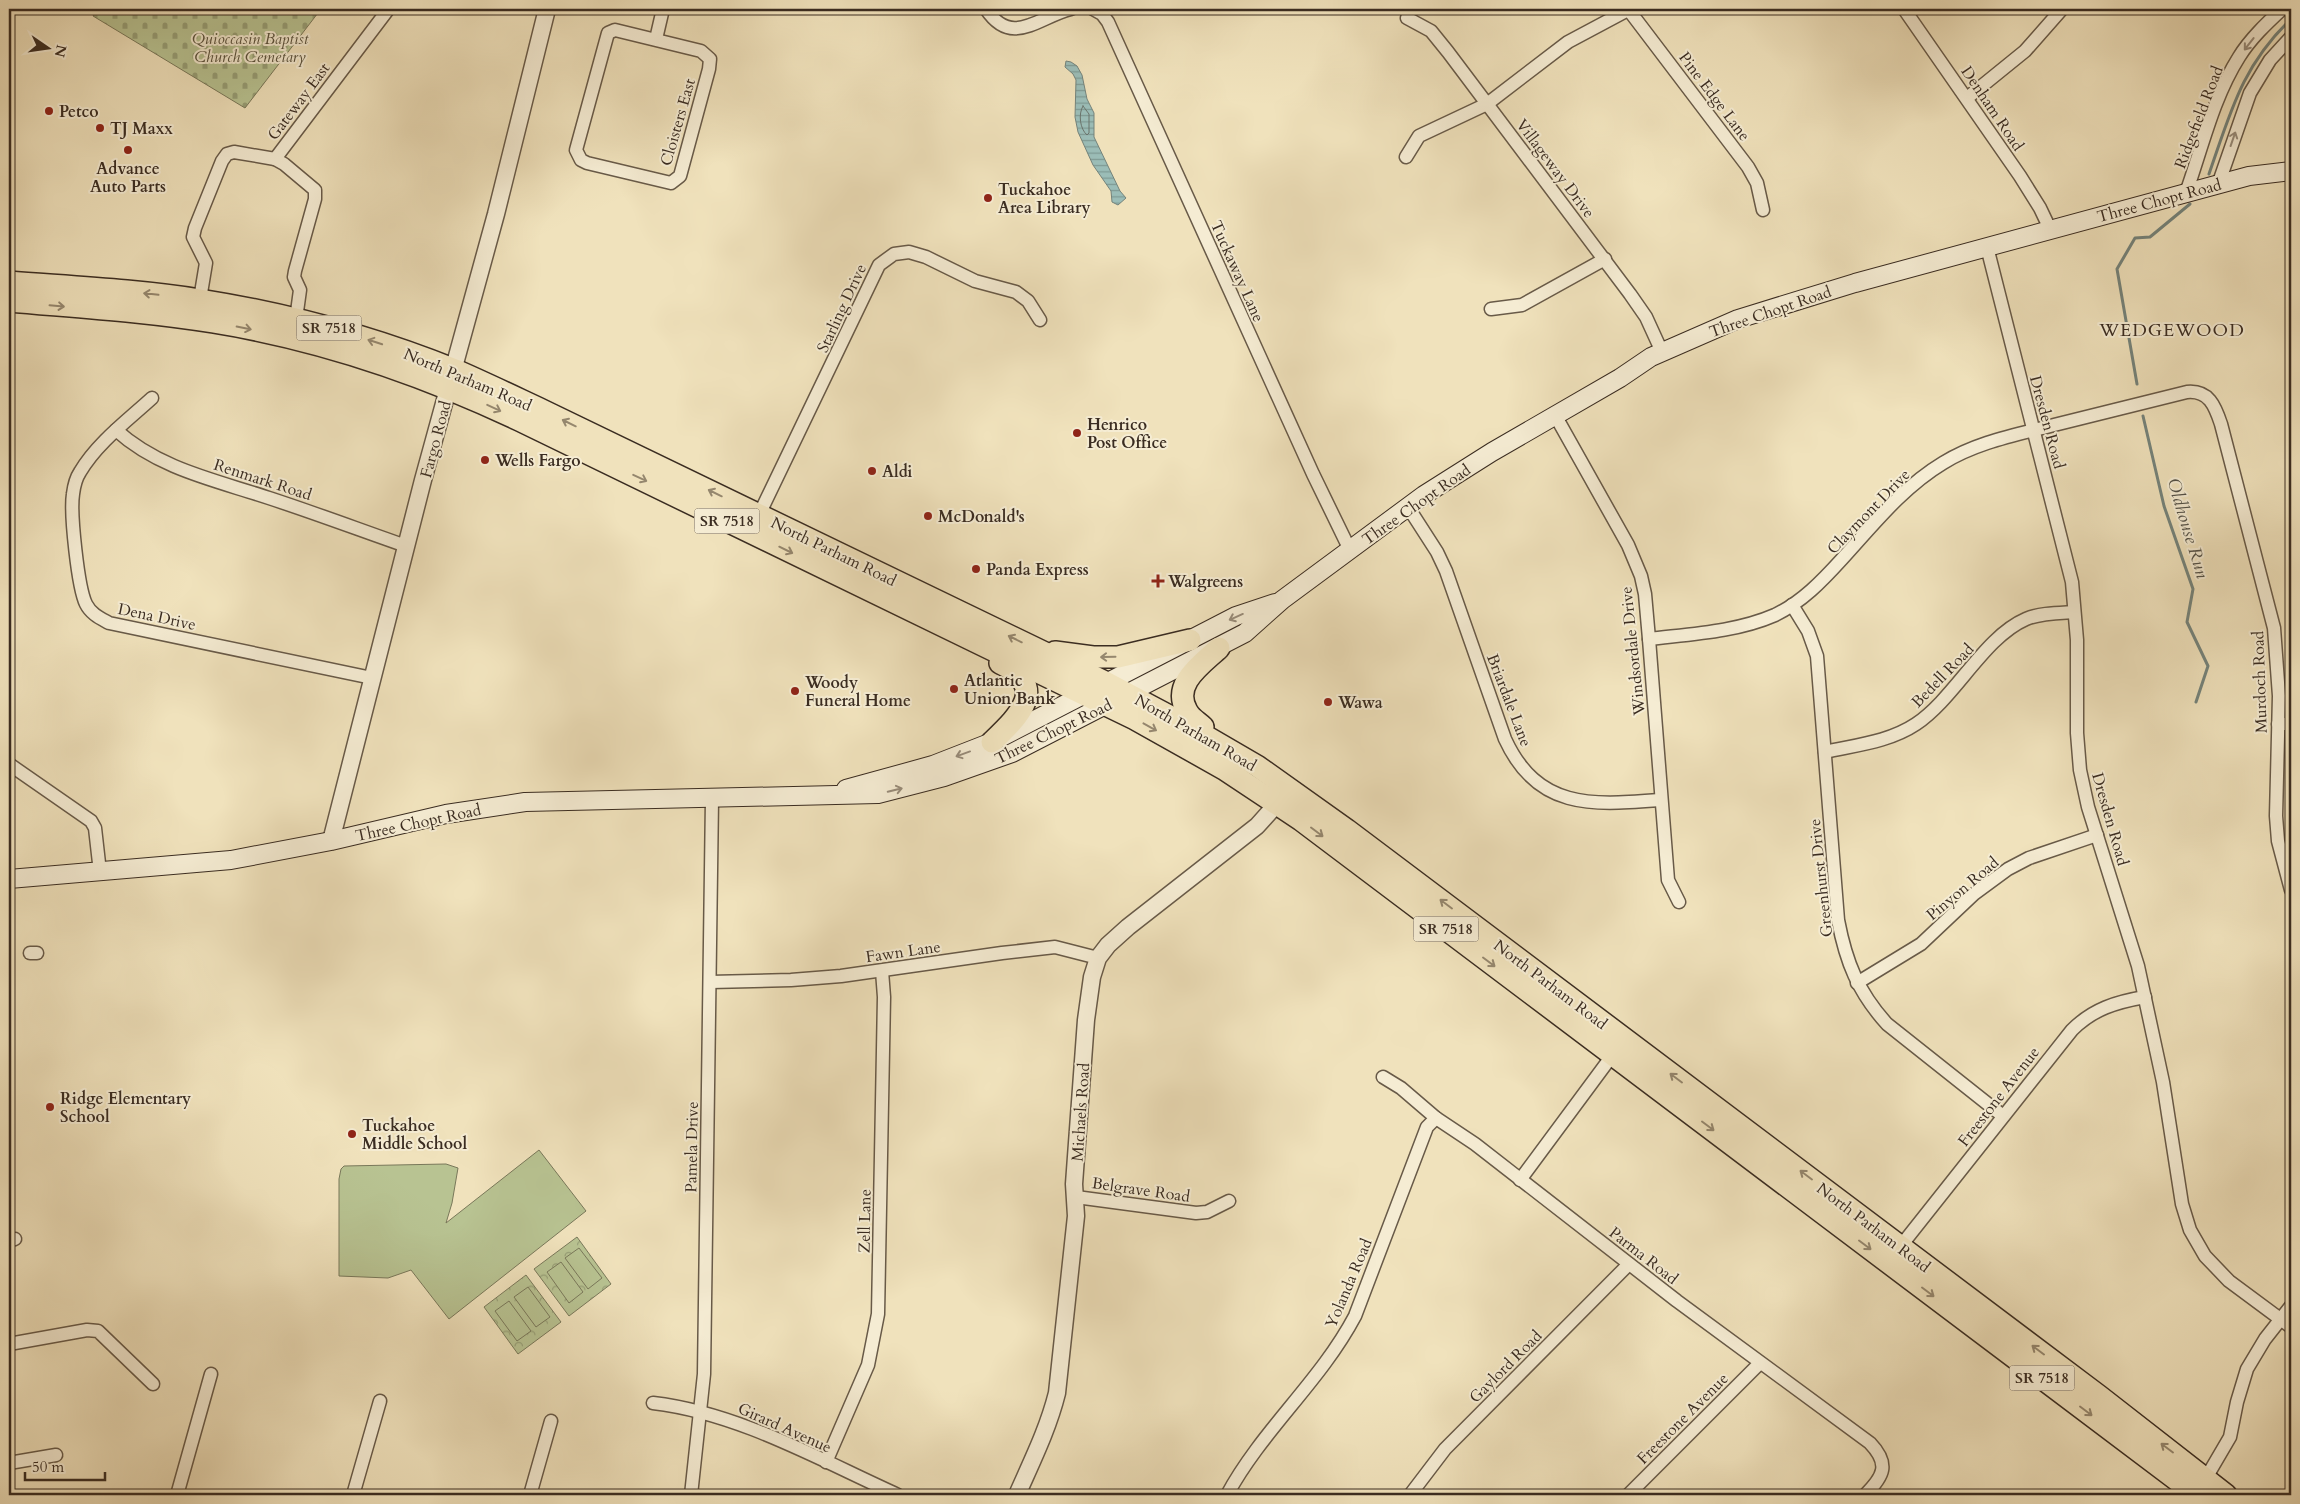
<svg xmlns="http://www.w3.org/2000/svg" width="2300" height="1504" font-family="Cardo,serif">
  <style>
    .cemetery { fill: url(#cemetery-stones); stroke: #79785a }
    .park { fill: url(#park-crowns); stroke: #79785a }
    .garden { fill: #b8c392; stroke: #79785a }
    .water { fill: url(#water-rules); stroke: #74837b }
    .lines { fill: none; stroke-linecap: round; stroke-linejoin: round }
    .shore { stroke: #6a746c; stroke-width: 1 }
    .stream { stroke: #74837b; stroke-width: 3 }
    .minor-casing { stroke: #685a48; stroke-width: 15 }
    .tertiary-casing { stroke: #685a48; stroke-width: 19 }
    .secondary-casing { stroke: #3a2c21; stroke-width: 20 }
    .trunk-casing { stroke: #3a2c21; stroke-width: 24 }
    .minor { stroke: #f5ecd3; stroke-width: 12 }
    .tertiary { stroke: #f5ecd3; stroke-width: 16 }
    .secondary { stroke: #f5ecd3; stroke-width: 18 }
    .trunk { stroke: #f0e2bc; stroke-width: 21 }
    .oneway { stroke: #988c7a }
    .oneway2 { stroke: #95876e }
    .poi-dot { fill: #8f2418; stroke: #f5ecd3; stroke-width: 2 }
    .labels { text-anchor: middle; stroke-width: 4; stroke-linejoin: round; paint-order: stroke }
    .shield { fill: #f5ecd3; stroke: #726656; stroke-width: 1 }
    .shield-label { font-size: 15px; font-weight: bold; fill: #3a2c21 }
    .park-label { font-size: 16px; font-style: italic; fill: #5a523d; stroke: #f5ecd3 }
    .street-label { font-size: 16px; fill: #3a2c21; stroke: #f5ecd3 }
    .poi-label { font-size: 16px; font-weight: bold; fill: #3a2c21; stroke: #f5ecd3; text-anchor: start }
    .neighbourhood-label { font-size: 18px; letter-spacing: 1px; fill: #3a2c21; stroke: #f5ecd3 }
    .water-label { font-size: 18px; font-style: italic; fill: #525046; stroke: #f5ecd3 }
  </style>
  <defs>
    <pattern id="cemetery-stones" width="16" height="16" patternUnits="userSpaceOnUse" patternTransform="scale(1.25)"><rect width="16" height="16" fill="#b8c392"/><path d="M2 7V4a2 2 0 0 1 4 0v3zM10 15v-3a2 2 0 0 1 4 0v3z" fill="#979f77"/></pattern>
    <pattern id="park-crowns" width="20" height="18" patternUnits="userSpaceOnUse" patternTransform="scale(1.25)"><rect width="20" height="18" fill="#b8c392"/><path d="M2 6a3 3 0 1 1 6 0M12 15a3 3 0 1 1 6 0" fill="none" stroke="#979f77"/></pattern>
    <pattern id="water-rules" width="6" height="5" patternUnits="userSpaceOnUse" patternTransform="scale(1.25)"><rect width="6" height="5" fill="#9bbdb7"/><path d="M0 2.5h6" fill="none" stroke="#7f9a94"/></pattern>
  </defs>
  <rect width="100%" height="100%" fill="#f0e2bc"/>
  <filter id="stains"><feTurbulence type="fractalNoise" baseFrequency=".004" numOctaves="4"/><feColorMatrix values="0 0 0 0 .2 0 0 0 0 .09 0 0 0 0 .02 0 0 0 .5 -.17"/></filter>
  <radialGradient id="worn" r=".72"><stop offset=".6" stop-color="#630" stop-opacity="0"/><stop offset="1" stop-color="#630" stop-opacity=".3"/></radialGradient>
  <path class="cemetery" d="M97 9H321L245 108 93 16Z"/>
  <g class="park">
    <path d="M577 1237 611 1284 569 1316 534 1269Z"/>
    <path d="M526 1275 561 1322 518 1354 484 1307Z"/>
  </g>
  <g class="garden">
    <path d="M539 1150 586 1211 449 1319 411 1270 388 1278 339 1276V1179L341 1169 344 1166 446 1164 458 1168 452 1203 446 1223Z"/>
    <path d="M579 1248 602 1278 588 1289 565 1258Z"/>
    <path d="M561 1262 583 1292 569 1303 547 1272Z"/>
    <path d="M528 1287 550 1317 536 1327 514 1297Z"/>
    <path d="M509 1301 531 1331 517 1341 495 1311Z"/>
  </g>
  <path class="water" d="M1066 61 1071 62 1077 66 1082 75 1087 99 1094 113V137L1120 191 1126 198 1118 205 1112 202 1111 191 1093 165 1078 132 1075 117 1076 80 1073 74 1065 67Z"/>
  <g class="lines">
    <path class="shore" d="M1083 106 1089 114V133L1087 135C1080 129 1078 114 1083 106Z"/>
    <g class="stream">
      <path d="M2209 174C2231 111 2242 66 2291 19"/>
      <path d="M2137 384 2117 269 2135 238 2150 237 2190 204"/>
      <path d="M2143 416 2164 506 2193 589 2187 622 2208 666 2196 702"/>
    </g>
    <defs>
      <g id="minor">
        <path d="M986 9C1012 48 1038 17 1071 9"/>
        <path d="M1093 9 1102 14 1108 22 1313 474 1350 550"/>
        <path d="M1628 9 1748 167 1757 183 1763 210"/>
        <path d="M1904 9 2020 176 2040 208 2050 229"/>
        <path d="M1407 18 1431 31 1448 52 1630 294 1646 317 1662 352"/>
        <path d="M615 30 701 51 710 59 709 69 680 176 671 183 587 163 581 160 576 150 608 33Z"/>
        <path d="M656 39 663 9"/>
        <path d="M1967 98 2025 51 2062 9"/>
        <path d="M1406 157 1419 136 1487 104 1568 42 1628 10"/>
        <path d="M275 159 387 11"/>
        <path d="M2218 185 2250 93 2270 60 2291 37"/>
        <path d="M2186 193C2202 148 2213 98 2239 57 2250 39 2267 23 2282 9"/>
        <path d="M1987 247 2072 582 2077 640V733L2080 770 2088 807 2138 966 2163 1082 2182 1204 2190 1230 2205 1256 2229 1281 2291 1327"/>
        <path d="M199 305 206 263 193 237 195 228 222 161 227 154 234 152 275 159 284 164 315 190V199L295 271 294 277 300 290 296 319"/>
        <path d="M1491 309 1522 305 1605 259"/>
        <path d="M152 398C128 420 97 443 80 472 76 478 74 486 73 494 70 513 78 588 86 604 91 614 100 618 109 623L372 678"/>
        <path d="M1555 415 1628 545 1641 576 1645 594 1649 639 1668 880 1679 902"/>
        <path d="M116 430C159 469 215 480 269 498 315 513 360 530 406 546"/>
        <path d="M1408 507 1437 552 1446 571 1505 739C1538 811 1594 805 1661 800"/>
        <path d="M757 519 879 265 894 254 909 252 926 257 975 281 1016 292 1028 301 1040 320"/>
        <path d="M1792 605 1808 631 1817 656 1838 920C1846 962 1858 992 1887 1024L2003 1116"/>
        <path d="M1649 639C1691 634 1736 632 1775 615 1802 602 1822 581 1842 559 1873 525 1903 487 1943 463 1977 442 2016 435 2054 425 2098 414 2142 403 2187 392 2209 390 2215 406 2221 424L2274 628 2279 696 2276 816 2278 841 2291 890"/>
        <path d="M2278 724H2291"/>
        <path d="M1825 752C1856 745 1889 742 1916 724 1955 698 1984 637 2026 619 2040 613 2058 613 2074 612"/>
        <path d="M9 764 91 821 95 828 100 872"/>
        <path d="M30 953H37"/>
        <path d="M710 982 791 980 841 976 1002 953 1055 947 1098 958"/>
        <path d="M1857 983 1921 944 1974 894 2008 869 2029 858 2097 835"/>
        <path d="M1383 1077 1401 1088 1436 1118 1475 1144 1677 1301 1870 1443C1890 1464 1884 1476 1865 1495"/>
        <path d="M1520 1180 1617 1049"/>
        <path d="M1076 1197 1196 1213 1207 1212 1229 1201"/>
        <path d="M9 1240 15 1239"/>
        <path d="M1900 1247 2072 1030C2093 1009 2116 1002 2145 997"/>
        <path d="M9 1344 87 1330 98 1331 153 1384"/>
        <path d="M653 1403C739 1413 820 1460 898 1495"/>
        <path d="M826 1462 868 1365 878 1314 884 997 882 971"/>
        <path d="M9 1463 56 1455"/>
        <path d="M2206 1478 2230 1437 2237 1402 2247 1369 2265 1339 2291 1306"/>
        <path d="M177 1495 211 1374"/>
        <path d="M353 1495 380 1401"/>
        <path d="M530 1495 551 1421"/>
        <path d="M691 1495 704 1374 712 799"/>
        <path d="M1227 1495C1262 1430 1320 1382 1355 1316L1427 1127 1436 1118"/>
        <path d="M1410 1495 1445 1449 1629 1264"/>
        <path d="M1628 1495 1760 1363"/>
      </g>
      <g id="tertiary">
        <path d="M331 841 423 480 496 214 547 9"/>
        <path d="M1017 1495C1032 1461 1048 1429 1057 1393L1076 1216 1074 1184 1086 1020 1092 977 1098 958 1108 945 1128 927 1257 826 1284 796"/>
      </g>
      <g id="secondary">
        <path d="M846 789 933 765 992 742 1236 616 1275 603"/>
        <path d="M9 879 231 860 331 841 446 814 525 802 878 794 944 777 1012 753 1245 633 1282 600 1424 495 1492 452 1620 378 1651 357 1738 319 1855 283 2249 176 2291 171"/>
      </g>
      <g id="trunk">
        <path d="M9 282C72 287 137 290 200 300 288 314 373 337 455 370 485 383 514 397 544 411L1107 683 1190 727 1257 766 1347 830 2099 1396 2226 1495"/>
        <path d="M9 301C77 307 145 311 213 322 319 339 422 374 519 420L1135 719 1224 769 1301 820 2197 1495"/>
        <path d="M1055 652 1093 657H1118L1190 640"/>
        <path d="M1203 727C1198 722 1190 718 1187 711 1171 684 1202 664 1219 648"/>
        <path d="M992 742C1019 716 1050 687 1000 663"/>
      </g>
    </defs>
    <use href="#minor" class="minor-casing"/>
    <use href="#tertiary" class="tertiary-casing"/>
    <use href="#secondary" class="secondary-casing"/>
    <use href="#trunk" class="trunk-casing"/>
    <use href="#minor" class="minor"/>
    <use href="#tertiary" class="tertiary"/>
    <use href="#secondary" class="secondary"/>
    <use href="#trunk" class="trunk"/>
  </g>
  <defs><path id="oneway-shaft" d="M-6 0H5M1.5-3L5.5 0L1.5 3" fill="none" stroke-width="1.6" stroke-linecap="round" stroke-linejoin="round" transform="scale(1.25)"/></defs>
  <g class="oneway">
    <use href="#oneway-shaft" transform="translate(2249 44) rotate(128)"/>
    <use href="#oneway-shaft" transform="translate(2233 139) rotate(-71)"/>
    <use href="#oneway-shaft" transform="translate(1236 617) rotate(156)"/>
    <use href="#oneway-shaft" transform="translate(963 754) rotate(160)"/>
    <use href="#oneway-shaft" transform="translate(895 790) rotate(-14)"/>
  </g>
  <g class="oneway2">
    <use href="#oneway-shaft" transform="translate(151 294) rotate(-174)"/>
    <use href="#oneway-shaft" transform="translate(57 306) rotate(5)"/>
    <use href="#oneway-shaft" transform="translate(244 328) rotate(11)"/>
    <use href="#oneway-shaft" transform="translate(375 342) rotate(-162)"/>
    <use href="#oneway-shaft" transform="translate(494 408) rotate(25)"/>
    <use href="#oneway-shaft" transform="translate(569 423) rotate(-154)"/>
    <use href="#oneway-shaft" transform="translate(640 478) rotate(25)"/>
    <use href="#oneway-shaft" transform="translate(715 493) rotate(-154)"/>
    <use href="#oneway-shaft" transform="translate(786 550) rotate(26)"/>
    <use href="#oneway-shaft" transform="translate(1015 639) rotate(-154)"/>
    <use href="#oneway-shaft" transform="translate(1108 657) rotate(179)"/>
    <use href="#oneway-shaft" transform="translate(1150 727) rotate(29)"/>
    <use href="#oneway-shaft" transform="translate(1317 832) rotate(37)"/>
    <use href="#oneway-shaft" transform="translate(1446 904) rotate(-143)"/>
    <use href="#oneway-shaft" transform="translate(1489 962) rotate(37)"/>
    <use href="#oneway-shaft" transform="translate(1676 1078) rotate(-143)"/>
    <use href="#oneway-shaft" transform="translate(1708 1126) rotate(37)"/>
    <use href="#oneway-shaft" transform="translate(1806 1175) rotate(-143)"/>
    <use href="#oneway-shaft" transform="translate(1865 1245) rotate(37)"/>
    <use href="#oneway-shaft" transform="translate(1928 1292) rotate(37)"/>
    <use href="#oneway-shaft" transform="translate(2038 1350) rotate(-143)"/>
    <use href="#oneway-shaft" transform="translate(2086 1411) rotate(37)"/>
    <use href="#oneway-shaft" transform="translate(2167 1448) rotate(-143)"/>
  </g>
  <g class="poi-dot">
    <circle cx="49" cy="111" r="5"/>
    <circle cx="100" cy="128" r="5"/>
    <circle cx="128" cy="150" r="5"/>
    <circle cx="988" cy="198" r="5"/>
    <circle cx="1077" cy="433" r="5"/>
    <circle cx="485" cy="460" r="5"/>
    <circle cx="872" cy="471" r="5"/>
    <circle cx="928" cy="516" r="5"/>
    <circle cx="976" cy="569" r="5"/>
    <path d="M1155.5 573.5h5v5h5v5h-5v5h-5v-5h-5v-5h5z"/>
    <circle cx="954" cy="689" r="5"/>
    <circle cx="795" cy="691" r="5"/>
    <circle cx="1328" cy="702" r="5"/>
    <circle cx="50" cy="1107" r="5"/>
    <circle cx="352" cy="1134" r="5"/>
  </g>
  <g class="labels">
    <g class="shield">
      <rect x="296.5" y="315.5" width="65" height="25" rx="4"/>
      <rect x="694.5" y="508.5" width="65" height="25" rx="4"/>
      <rect x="1413.5" y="916.5" width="65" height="25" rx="4"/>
      <rect x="2009.5" y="1365.5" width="65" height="25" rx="4"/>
    </g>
    <g class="shield-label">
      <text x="329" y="333">SR 7518</text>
      <text x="727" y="526">SR 7518</text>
      <text x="1446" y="934">SR 7518</text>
      <text x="2042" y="1383">SR 7518</text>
    </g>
    <g class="park-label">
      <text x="250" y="44">Quioccasin Baptist<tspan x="250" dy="18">Church Cemetary</tspan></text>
    </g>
    <g class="street-label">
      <text transform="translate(1715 96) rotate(53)" y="6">Pine Edge Lane</text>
      <text transform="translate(298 101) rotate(-53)" y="6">Gateway East</text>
      <text transform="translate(1993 108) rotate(56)" y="6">Denham Road</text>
      <text transform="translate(2198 117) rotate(-69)" y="6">Ridgefield Road</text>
      <text transform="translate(677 122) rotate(-74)" y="6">Cloisters East</text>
      <text transform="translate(1556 168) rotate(53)" y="6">Villageway Drive</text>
      <text transform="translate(2159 200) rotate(-15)" y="6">Three Chopt Road</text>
      <text transform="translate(1238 271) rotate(66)" y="6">Tuckaway Lane</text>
      <text transform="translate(841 308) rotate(-65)" y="6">Starling Drive</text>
      <text transform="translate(1770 311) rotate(-19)" y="6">Three Chopt Road</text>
      <text transform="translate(468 379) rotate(23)" y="6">North Parham Road</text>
      <text transform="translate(2048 422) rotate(75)" y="6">Dresden Road</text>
      <text transform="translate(435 439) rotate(-75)" y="6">Fargo Road</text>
      <text transform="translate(263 479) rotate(18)" y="6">Renmark Road</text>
      <text transform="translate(1416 504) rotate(-35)" y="6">Three Chopt Road</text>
      <text transform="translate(1868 511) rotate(-46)" y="6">Claymont Drive</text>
      <text transform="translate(834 551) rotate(26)" y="6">North Parham Road</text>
      <text transform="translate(157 616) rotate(12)" y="6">Dena Drive</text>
      <text transform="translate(1632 651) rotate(-96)" y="6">Windsordale Drive</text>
      <text transform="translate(1942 675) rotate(-46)" y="6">Bedell Road</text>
      <text transform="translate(2259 682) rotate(-92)" y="6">Murdoch Road</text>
      <text transform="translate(1510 700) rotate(69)" y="6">Briardale Lane</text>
      <text transform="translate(1053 731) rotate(-26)" y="6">Three Chopt Road</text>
      <text transform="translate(1196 732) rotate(30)" y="6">North Parham Road</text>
      <text transform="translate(2111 819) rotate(74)" y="6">Dresden Road</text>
      <text transform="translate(418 822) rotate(-12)" y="6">Three Chopt Road</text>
      <text transform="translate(1820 878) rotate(-96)" y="6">Greenhurst Drive</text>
      <text transform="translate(1962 888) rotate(-40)" y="6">Pinyon Road</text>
      <text transform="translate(903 951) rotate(-8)" y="6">Fawn Lane</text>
      <text transform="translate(1551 984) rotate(37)" y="6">North Parham Road</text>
      <text transform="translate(1998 1096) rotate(-52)" y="6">Freestone Avenue</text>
      <text transform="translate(1080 1112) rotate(-86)" y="6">Michaels Road</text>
      <text transform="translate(691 1147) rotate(-89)" y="6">Pamela Drive</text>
      <text transform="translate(1141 1189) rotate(8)" y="6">Belgrave Road</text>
      <text transform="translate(864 1221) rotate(-89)" y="6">Zell Lane</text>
      <text transform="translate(1874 1227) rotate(37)" y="6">North Parham Road</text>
      <text transform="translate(1644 1255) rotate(38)" y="6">Parma Road</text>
      <text transform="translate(1348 1283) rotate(-67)" y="6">Yolanda Road</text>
      <text transform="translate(1505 1366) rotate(-45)" y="6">Gaylord Road</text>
      <text transform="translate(1682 1418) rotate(-45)" y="6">Freestone Avenue</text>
      <text transform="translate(785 1427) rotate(24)" y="6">Girard Avenue</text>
    </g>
    <g class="poi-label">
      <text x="59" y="117">Petco</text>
      <text x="110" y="134">TJ Maxx</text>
      <text x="128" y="174" text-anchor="middle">Advance<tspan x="128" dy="18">Auto Parts</tspan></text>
      <text x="998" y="195">Tuckahoe<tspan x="998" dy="18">Area Library</tspan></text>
      <text x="1087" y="430">Henrico<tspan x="1087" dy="18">Post Office</tspan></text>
      <text x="495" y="466">Wells Fargo</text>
      <text x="882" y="477">Aldi</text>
      <text x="938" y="522">McDonald's</text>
      <text x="986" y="575">Panda Express</text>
      <text x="1168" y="587">Walgreens</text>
      <text x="964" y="686">Atlantic<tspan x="964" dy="18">Union Bank</tspan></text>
      <text x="805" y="688">Woody<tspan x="805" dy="18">Funeral Home</tspan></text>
      <text x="1338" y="708">Wawa</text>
      <text x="60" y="1104">Ridge Elementary<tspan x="60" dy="18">School</tspan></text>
      <text x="362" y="1131">Tuckahoe<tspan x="362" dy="18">Middle School</tspan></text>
    </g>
    <g class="neighbourhood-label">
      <text x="2172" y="336">WEDGEWOOD</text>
    </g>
    <g class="water-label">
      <text transform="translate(2188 528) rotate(73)" y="6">Oldhouse Run</text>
    </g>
  </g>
  <rect width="2300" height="1504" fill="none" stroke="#f0e2bc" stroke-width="30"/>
  <rect x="10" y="10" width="2280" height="1484" fill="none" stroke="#3a2c21" stroke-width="2.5"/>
  <rect x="15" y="15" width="2270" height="1474" fill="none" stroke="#3a2c21"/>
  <g transform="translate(48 48) rotate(103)" stroke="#f5ecd3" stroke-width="4" paint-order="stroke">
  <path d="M0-4L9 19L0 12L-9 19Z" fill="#3a2c21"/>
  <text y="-8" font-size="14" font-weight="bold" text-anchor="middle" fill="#3a2c21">N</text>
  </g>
  <path d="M25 1472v8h80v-8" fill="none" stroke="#3a2c21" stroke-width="2.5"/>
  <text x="32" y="1472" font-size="15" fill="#3a2c21" stroke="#f5ecd3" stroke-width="4" paint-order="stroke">50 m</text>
  <rect width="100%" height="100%" filter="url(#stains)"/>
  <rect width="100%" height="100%" fill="url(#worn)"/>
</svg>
